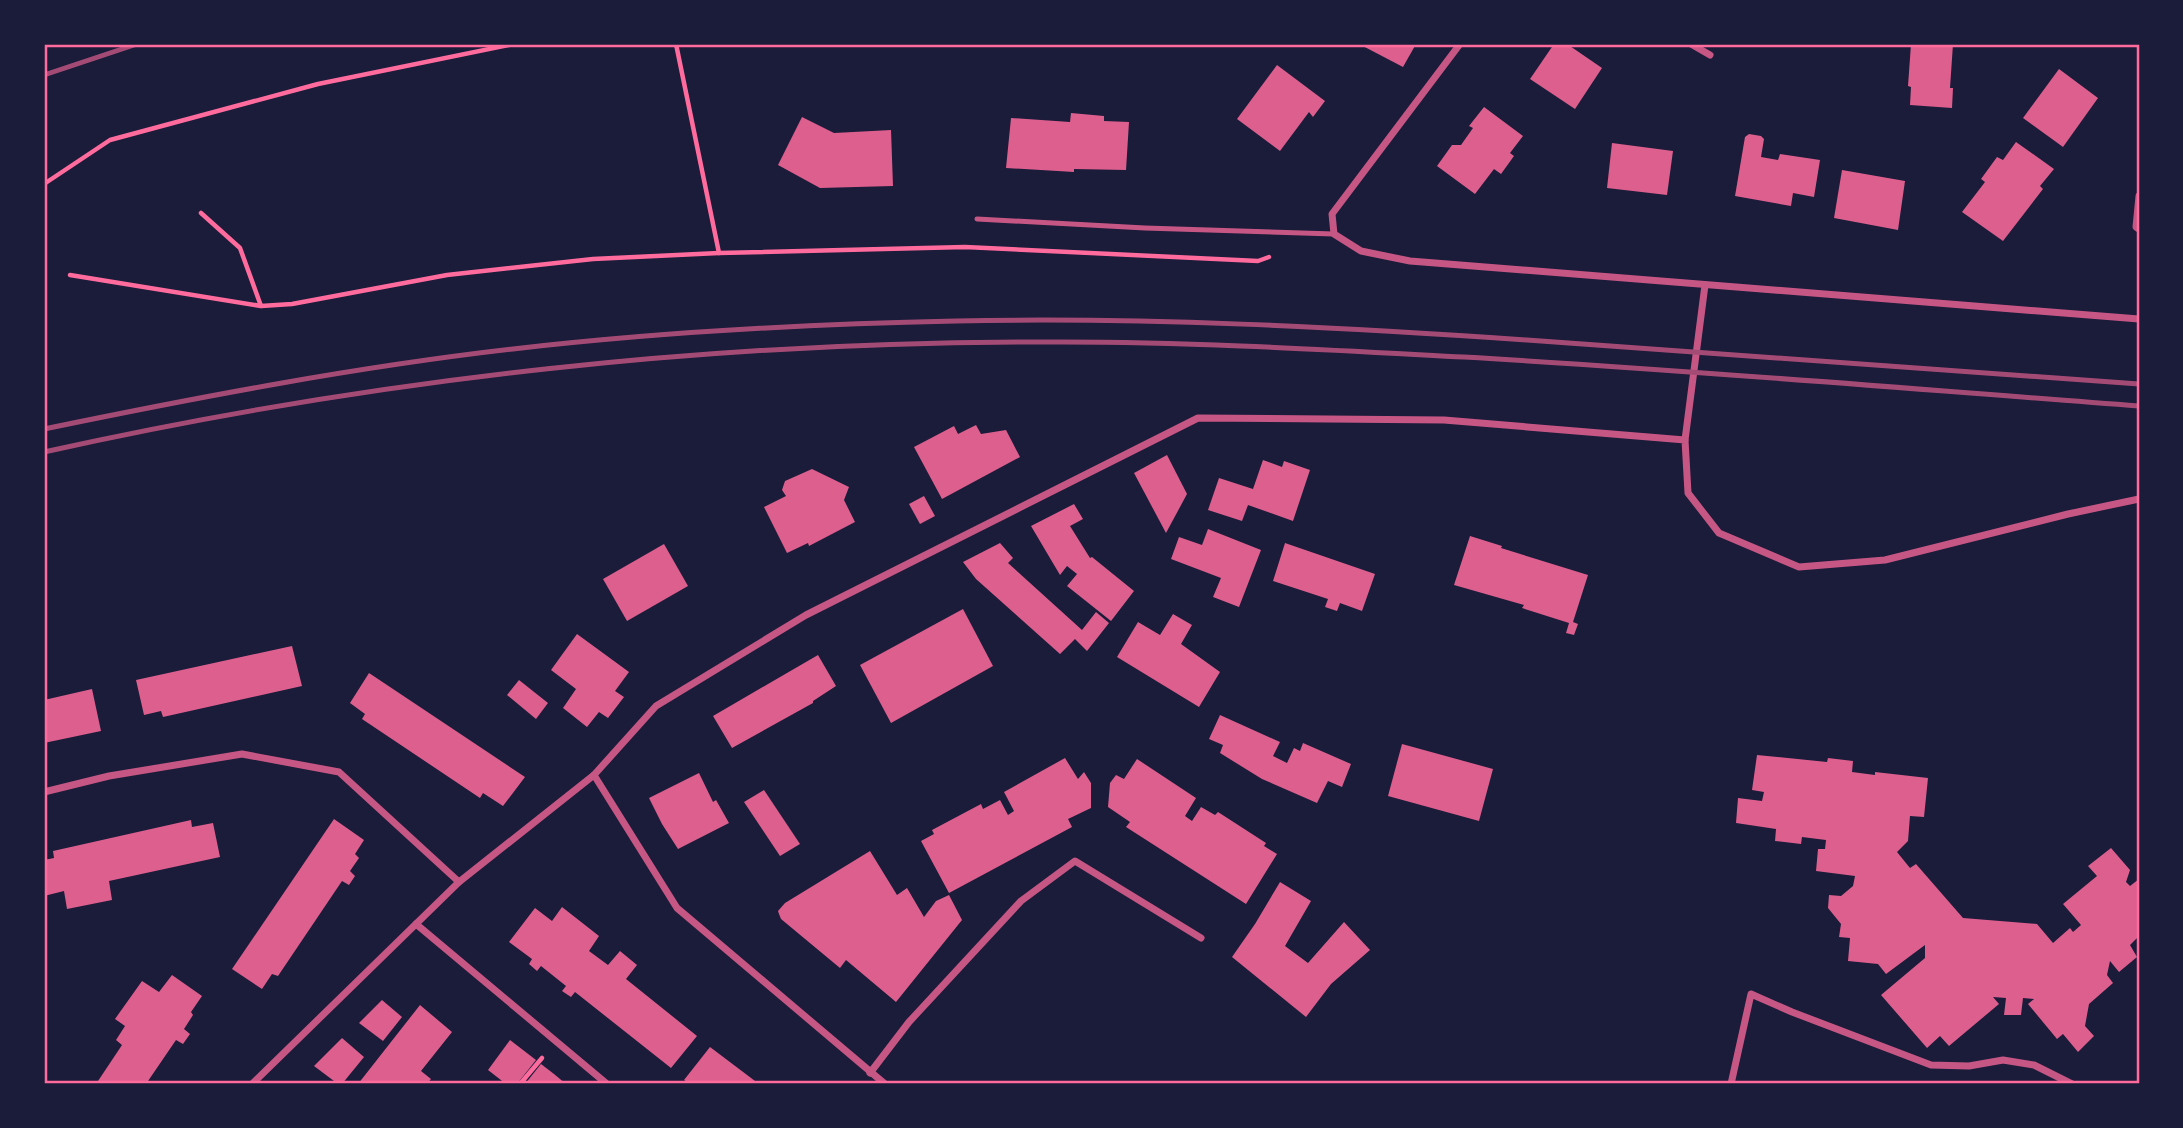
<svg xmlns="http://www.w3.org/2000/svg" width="2183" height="1128" font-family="'IBM Plex Sans',sans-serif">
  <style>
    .building { fill: #dd5f8e }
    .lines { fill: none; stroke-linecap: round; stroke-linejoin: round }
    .path { stroke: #ff6b9d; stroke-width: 4.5 }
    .service { stroke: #c65784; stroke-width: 5 }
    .minor { stroke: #c65784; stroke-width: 7 }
    .rail { stroke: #a44b75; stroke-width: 5 }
    .neatline { fill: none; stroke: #ff6b9d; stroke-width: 2.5 }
  </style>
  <rect width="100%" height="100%" fill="#1b1b3a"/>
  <g class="building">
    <path d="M1359 44H1416L1403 67Z"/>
    <path d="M1554 44H1567L1602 68 1575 109 1530 79Z"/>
    <path d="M1911 44H1953L1950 88H1953L1952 108 1910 105 1911 87 1908 86Z"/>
    <path d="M1277 65 1325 101 1313 117 1309 112 1280 151 1237 119Z"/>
    <path d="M2059 69 2098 98 2063 147 2023 118Z"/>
    <path d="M1484 107 1523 136 1510 153 1514 156 1501 174 1494 169 1475 194 1437 166 1452 145H1461L1473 128 1469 126Z"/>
    <path d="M1071 113 1104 116V121L1129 122 1126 170 1074 169V172L1006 168 1011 118 1070 122Z"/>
    <path d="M802 117 834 133 891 130 893 186 820 188 778 165Z"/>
    <path d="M1749 134 1761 136 1764 139 1761 157 1778 160 1780 154 1820 160 1814 197 1793 193 1791 206 1735 196 1745 137Z"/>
    <path d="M2016 142 2054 169 2040 186 2043 189 2003 241 1962 212 1985 182 1981 179 1997 157 2003 160Z"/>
    <path d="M1612 143 1673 151 1667 195 1607 188Z"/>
    <path d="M1842 170 1905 181 1898 230 1834 218Z"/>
    <path d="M976 425 981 434 1006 430 1020 457 942 499 914 447 954 426 958 434Z"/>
    <path d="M1167 455 1187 494 1166 533 1134 473Z"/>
    <path d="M1263 460 1282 467 1284 461 1310 470 1293 521 1248 505 1242 521 1208 510 1219 478 1253 489Z"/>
    <path d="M812 469 849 487 844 500 855 522 809 546 808 543 787 553 764 507 786 496 782 490 785 481Z"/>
    <path d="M924 496 935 516 920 524 909 504Z"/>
    <path d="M1074 504 1083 519 1070 526 1090 558 1092 557 1134 591 1111 621 1067 586 1077 574 1067 566 1060 575 1031 526Z"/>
    <path d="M1208 529 1261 550 1239 607 1213 597 1221 578 1171 559 1179 537 1202 545Z"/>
    <path d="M1470 536 1502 546 1501 548 1588 575 1573 622 1578 624 1574 635 1566 633 1569 623 1522 608 1524 605 1454 585Z"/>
    <path d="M1000 543 1013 558 1008 563 1082 630 1096 612 1109 623 1087 651 1075 639 1060 654 976 579 963 562Z"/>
    <path d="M1285 543 1375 574 1362 611 1340 603 1337 611 1325 607 1328 599 1273 581Z"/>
    <path d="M664 544 688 586 627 621 603 579Z"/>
    <path d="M963 609 993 666 891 723 860 665Z"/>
    <path d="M1173 614 1192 625 1181 644 1220 672 1199 707 1117 657 1138 622 1160 635Z"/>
    <path d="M577 634 629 672 615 691 624 697 608 718 599 712 587 727 563 708 576 689 551 670Z"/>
    <path d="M292 646 302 686 163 717 161 711 144 715 136 680Z"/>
    <path d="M818 655 836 686 813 701V703L732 748 713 716Z"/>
    <path d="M369 673 525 777 503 806 483 793 480 798 362 719 365 714 350 703Z"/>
    <path d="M519 680 548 703 536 719 507 695Z"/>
    <path d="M92 689 101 731 44 743V700Z"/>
    <path d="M1220 715 1280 742 1273 756 1287 763 1294 748 1300 751 1303 743 1351 764 1342 787 1328 781 1317 803 1262 779 1220 753 1223 745 1209 739Z"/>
    <path d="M1402 744 1493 769 1479 821 1388 796Z"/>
    <path d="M1757 755 1827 762 1828 758 1853 761 1852 772 1875 775V772L1928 778 1924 817 1910 816 1908 841 1897 852 1910 868 1916 864 1963 918 2037 924 2053 943 2070 928 2073 932 2081 925 2063 904 2097 876 2088 866 2111 848 2130 870 2126 882 2130 886 2139 879V936L2130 945 2137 957 2119 972 2110 961 2107 975 2113 983 2089 1004 2085 1026 2094 1036 2078 1052 2063 1034 2057 1039 2028 1004 2034 999 2023 998 2021 1015H2004L2006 998 1993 997 1999 1004 1949 1046 1940 1036 1927 1048 1881 995 1925 958V945L1886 974 1878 964 1848 961 1850 938 1839 937 1841 924 1828 908 1829 895 1841 896 1853 886 1855 876 1816 871 1818 849H1825L1826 840 1802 837 1801 844 1775 841 1776 829 1736 823 1738 798 1762 801 1764 792 1752 790Z"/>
    <path d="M1065 758 1078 779 1084 772 1091 783V808L1068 819 1072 827 949 893 921 841 934 834 932 830 981 804 983 809 1000 800 1008 815 1014 811 1004 792Z"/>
    <path d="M1137 759 1196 798 1185 816 1192 821 1201 807 1215 815 1218 812 1266 843 1264 846 1277 854 1246 904 1126 827 1130 822 1108 807 1110 783 1116 775 1124 779Z"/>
    <path d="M699 773 713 802 716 800 729 823 678 849 662 824 649 798Z"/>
    <path d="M764 790 800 844 780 856 744 802Z"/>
    <path d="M334 819 364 840 355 854 359 858 350 871 355 876 349 885 342 881 278 976 272 974 262 989 232 969Z"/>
    <path d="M191 820 192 827 213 823 220 857 109 881 112 900 67 909 64 891 44 896V860L54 858 53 851Z"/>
    <path d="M870 851 897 895 907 888 924 917 936 901 949 895 962 920 896 1002 846 960 840 968 781 919 779 914 778 911 785 903Z"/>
    <path d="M1280 882 1311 901 1285 946 1308 963 1344 922 1370 950 1331 984 1306 1017 1232 957 1255 924Z"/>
    <path d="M562 907 599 936 589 951 608 965 620 951 637 965 626 979 697 1036 671 1068 575 992 571 997 562 991 566 986 541 966 537 971 529 964 532 959 509 942 535 908 552 921Z"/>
    <path d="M172 975 202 996 191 1012 193 1015 184 1029 190 1034 183 1044 176 1040 146 1084H96L122 1045 116 1040 125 1026 115 1019 142 981 159 992Z"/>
    <path d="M382 1000 402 1017 383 1041 359 1023Z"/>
    <path d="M420 1005 452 1032 421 1071 431 1079 427 1084H358Z"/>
    <path d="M342 1038 364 1057 342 1084H338L314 1066Z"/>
    <path d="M510 1040 536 1060 517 1084H506L488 1070Z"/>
    <path d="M710 1047 759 1084H690L684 1080Z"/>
    <path d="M541 1064 554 1074 566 1084H525Z"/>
  </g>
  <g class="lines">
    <g class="path">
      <path d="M676 44 719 253"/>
      <path d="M44 184 110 140 318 84 514 44"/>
      <path d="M201 213 240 248 261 306 292 304 447 275 593 259 719 253 965 247 1258 261 1269 257"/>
      <path d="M70 275 261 306"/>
      <path d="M520 1084 542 1058"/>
    </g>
    <path class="service" d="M977 219 1145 228 1334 234"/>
    <g class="minor">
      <path d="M1460 44 1332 214 1334 234 1361 251 1410 261 2139 319"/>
      <path d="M1691 44 1710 55"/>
      <path d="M2139 196 2136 227 2139 229"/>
      <path d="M1685 440 1705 285"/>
      <path d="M594 775 677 908 885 1084"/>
      <path d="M44 792 109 776 242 754 339 772 459 882"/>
      <path d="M416 924 607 1084"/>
      <path d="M870 1073 909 1022 1021 901 1075 861 1201 938"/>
      <path d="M252 1084 459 882 594 775 656 706 806 615 1198 418 1444 420 1685 440 1688 493 1719 533 1799 567 1885 560 2068 514 2139 499"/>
      <path d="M1731 1084 1751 994 1792 1012 1931 1065 1969 1066 2003 1060 2034 1065 2072 1084"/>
    </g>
    <g class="rail">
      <path d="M44 75 137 44"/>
      <path d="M44 429C199 397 356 367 513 349 660 332 809 324 956 321 1147 317 1337 327 1527 340 1731 353 1935 368 2139 384"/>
      <path d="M44 452C376 378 722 340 1062 342 1196 342 1330 350 1464 357 1689 370 1914 389 2139 406"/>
    </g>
  </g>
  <rect width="2183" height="1128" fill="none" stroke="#1b1b3a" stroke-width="91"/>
  <rect x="46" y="46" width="2092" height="1036" class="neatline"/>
</svg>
